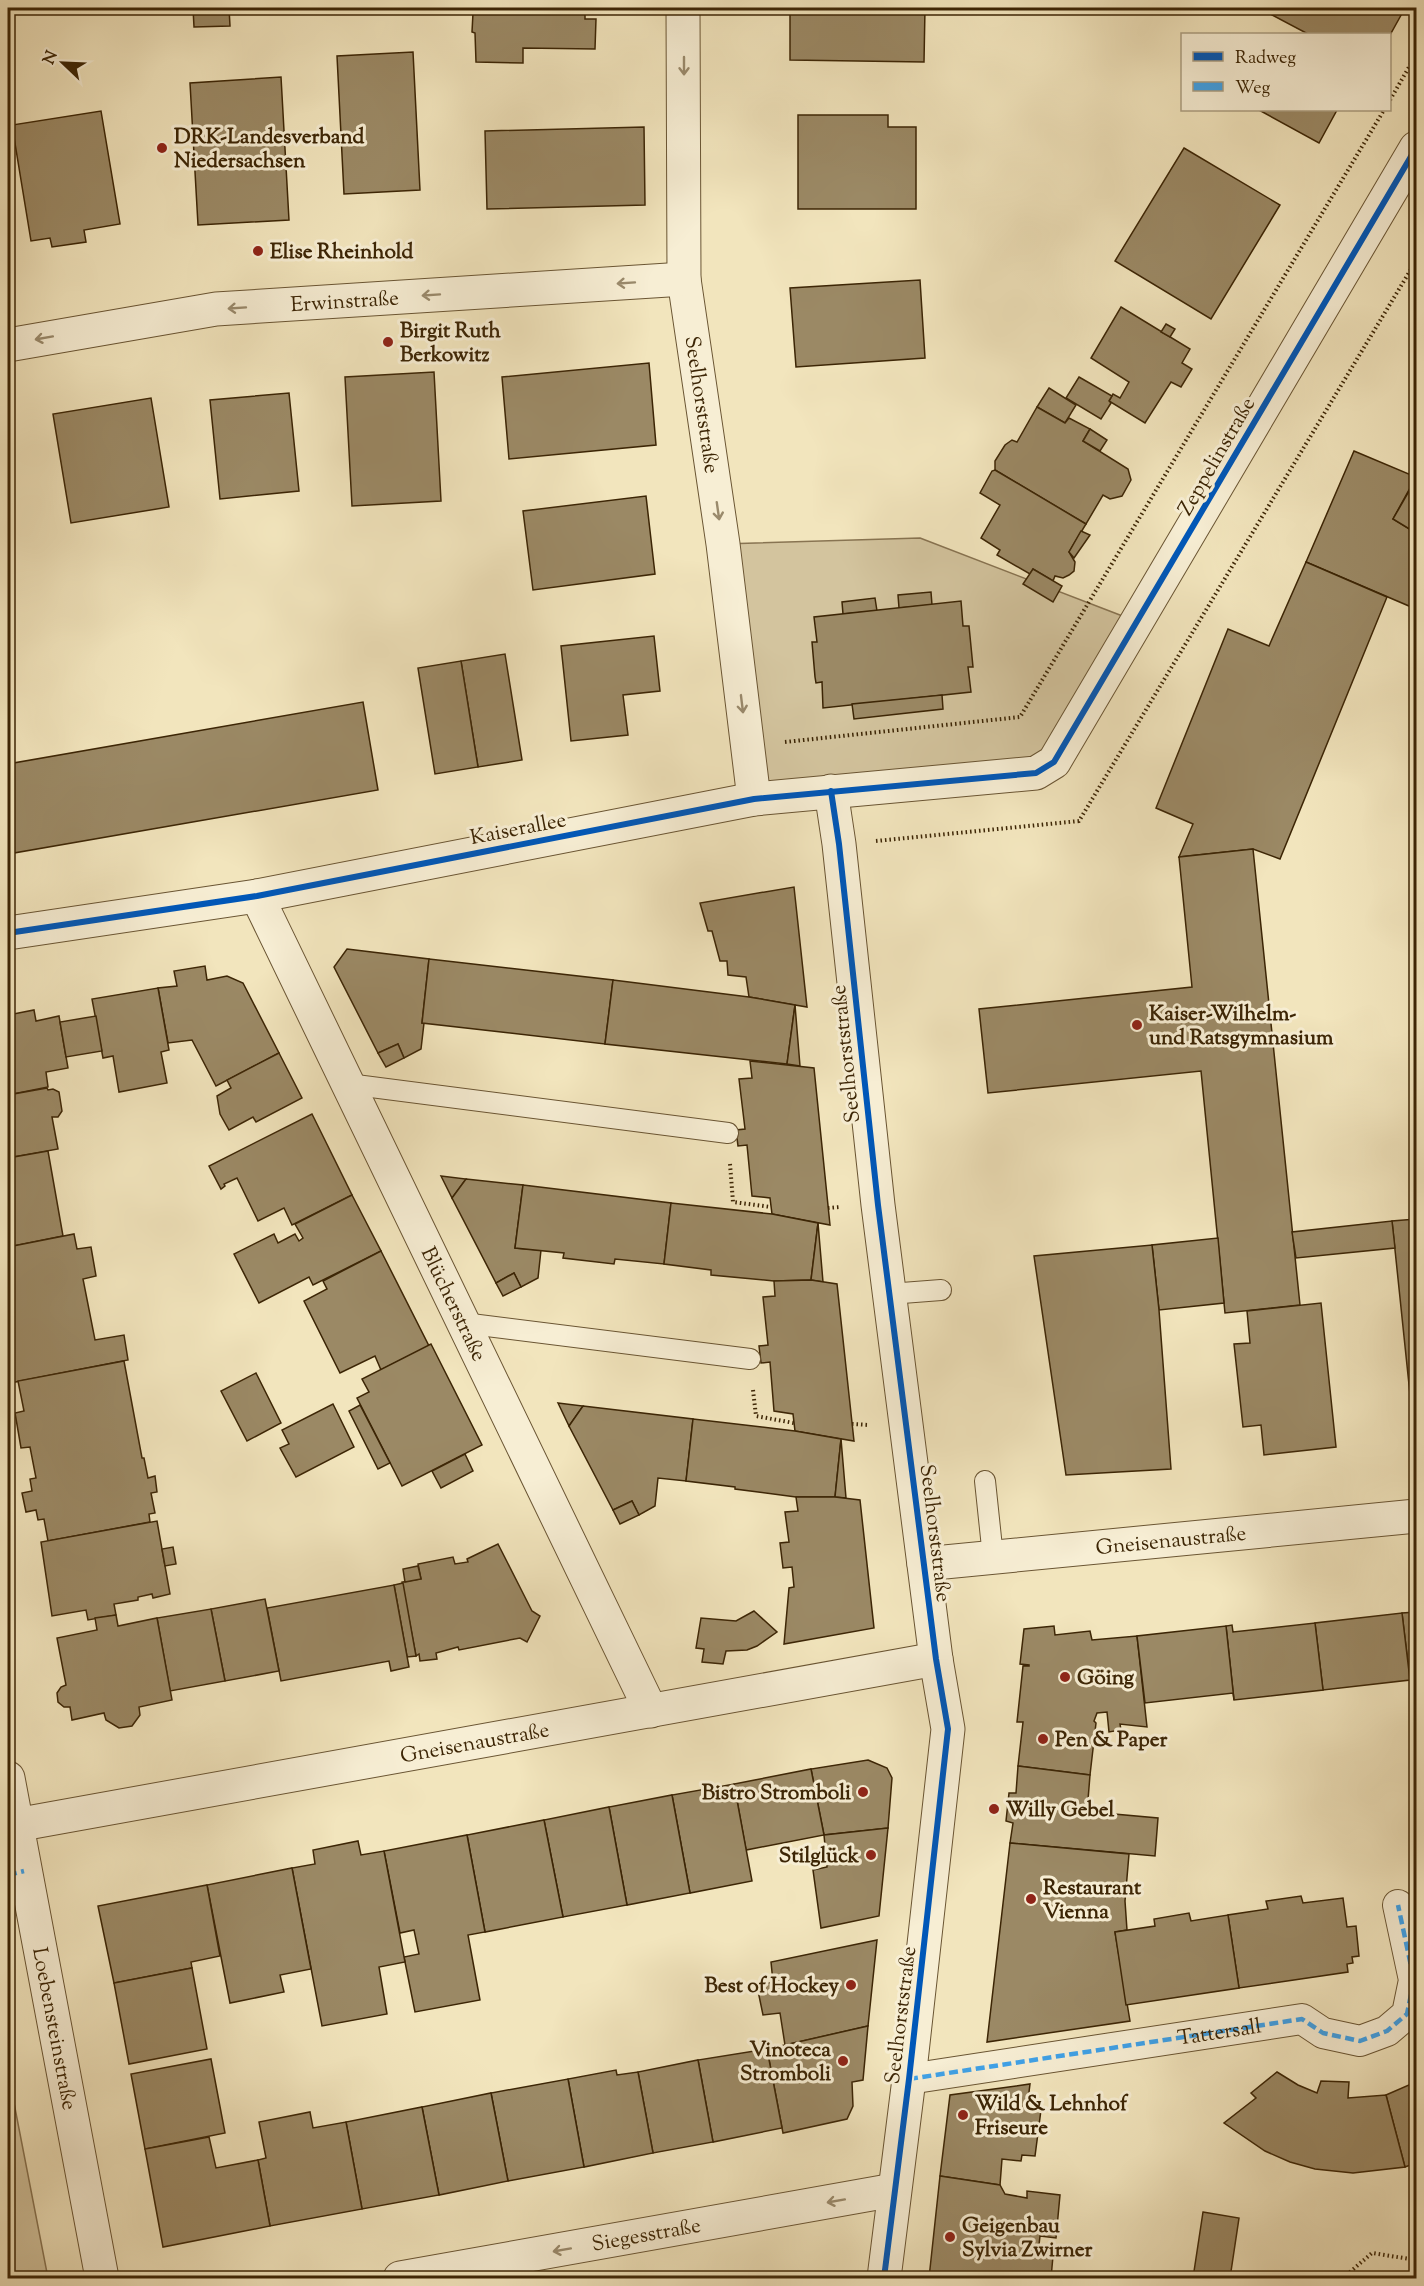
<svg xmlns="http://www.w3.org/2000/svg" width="1424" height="2286" font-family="'Sorts Mill Goudy',serif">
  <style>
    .green { fill: #d3c49e; stroke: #887452; stroke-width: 1.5 }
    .building { fill: #9b8965; stroke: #3c2505; stroke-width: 1.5 }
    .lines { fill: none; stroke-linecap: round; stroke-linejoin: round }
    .service-casing { stroke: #6a5533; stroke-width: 22 }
    .pedestrian-casing { stroke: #6a5533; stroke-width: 32 }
    .minor-casing { stroke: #6a5533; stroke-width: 35 }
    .path { stroke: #3c2505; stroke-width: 4; stroke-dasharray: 1.5 3; stroke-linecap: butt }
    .service { stroke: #f7eed4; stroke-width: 20 }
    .pedestrian { stroke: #f7eed4; stroke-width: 30 }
    .minor { stroke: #f7eed4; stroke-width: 33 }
    .quiet { stroke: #3fa2e9; stroke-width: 4.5; stroke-dasharray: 9 4.5; stroke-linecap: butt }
    .cycleway-casing { stroke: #f7eed4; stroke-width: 10 }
    .cycleway { stroke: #0057b8; stroke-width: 6 }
    .oneway { stroke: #9a8a6c }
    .poi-dot { fill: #8f2418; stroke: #f7eed4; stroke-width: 2 }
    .labels { text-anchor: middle; stroke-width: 6; stroke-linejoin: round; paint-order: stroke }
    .poi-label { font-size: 21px; font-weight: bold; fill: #3c2505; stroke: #f7eed4; text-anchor: start }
    .street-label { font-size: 21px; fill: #3c2505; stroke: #f7eed4 }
  </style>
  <rect width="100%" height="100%" fill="#f2e5bd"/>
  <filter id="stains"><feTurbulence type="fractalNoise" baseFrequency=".00333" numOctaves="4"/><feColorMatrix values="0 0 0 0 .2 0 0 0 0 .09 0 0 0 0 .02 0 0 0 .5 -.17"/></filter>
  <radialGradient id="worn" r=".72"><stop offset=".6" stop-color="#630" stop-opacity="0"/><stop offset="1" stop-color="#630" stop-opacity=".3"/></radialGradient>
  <g class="green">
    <path d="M920 538 1138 622 1054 762 754 799 723 544Z"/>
    <path d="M8 2072 48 2278H8Z"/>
  </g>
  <g class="building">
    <path d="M193 8H229L230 26 194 27Z"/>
    <path d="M477 8H585V19H596L595 49 523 48V63L476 62 475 33 472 32 473 13H477Z"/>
    <path d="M790 8H925L924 62 790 60Z"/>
    <path d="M1259 8H1405L1390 35 1308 34Z"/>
    <path d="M413 52 420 190 344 194 337 56Z"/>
    <path d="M281 77 289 220 198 225 190 83Z"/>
    <path d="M1259 110H1337L1319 143Z"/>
    <path d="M101 111 120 224 84 230 86 242 52 247 50 238 31 241 12 125Z"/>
    <path d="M798 115H888V127H916V209H798Z"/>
    <path d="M644 127 645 205 487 209 485 131Z"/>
    <path d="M1184 148 1280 205 1211 319 1115 261Z"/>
    <path d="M920 280 925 358 796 367 790 288Z"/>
    <path d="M1121 307 1190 349 1182 363 1192 369 1181 387 1171 382 1145 423 1109 401 1113 394 1120 398 1129 382 1091 358Z"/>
    <path d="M1166 324 1175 329 1170 337 1161 332Z"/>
    <path d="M649 363 656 445 509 459 502 377Z"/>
    <path d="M434 372 441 501 352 506 345 377Z"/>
    <path d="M1079 377 1112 396 1109 401 1111 403 1101 419 1066 398Z"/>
    <path d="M1049 388 1076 405 1065 423 1037 407Z"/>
    <path d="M289 393 299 491 220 499 210 400Z"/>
    <path d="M151 398 169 507 71 523 53 414Z"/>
    <path d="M1037 407 1065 423 1069 418 1090 429 1083 441 1128 469 1131 480 1122 496 1110 499 1103 495 1086 524 995 470V461L1005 445 1012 440 1017 442Z"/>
    <path d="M1090 429 1107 440 1100 451 1083 441Z"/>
    <path d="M1354 451 1416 477 1393 519 1416 533V609L1306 562Z"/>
    <path d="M995 470 1086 524 1069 552 1075 562 1074 571 1069 575 1063 578 1055 576 1053 581 1033 569 1030 574 997 555 1000 550 981 538 1000 505 980 493 992 471Z"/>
    <path d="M1416 479V533L1393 519Z"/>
    <path d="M646 496 655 574 533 590 523 511Z"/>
    <path d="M1081 531 1090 535 1074 558 1069 552Z"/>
    <path d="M1306 562 1387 597 1280 859 1253 849 1179 857 1193 824 1156 808 1228 629 1269 646Z"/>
    <path d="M1033 569 1062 586 1053 602 1023 584Z"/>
    <path d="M931 592 932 605 899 608 898 595Z"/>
    <path d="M875 598 877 611 843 614 842 602Z"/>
    <path d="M961 601 963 626H969L973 667H968L971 692 823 708 822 682 816 683 815 677 812 642H817L814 617Z"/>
    <path d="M654 636 660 691 623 695 628 735 571 741 561 646Z"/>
    <path d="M8 642 13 677 8 678Z"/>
    <path d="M505 654 522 760 478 767 461 661Z"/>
    <path d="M461 661 478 767 435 774 418 668Z"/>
    <path d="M942 695 943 709 854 719 852 704Z"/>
    <path d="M363 702 378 790 8 854V764Z"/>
    <path d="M1253 849 1300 1305 1225 1313 1201 1071 988 1093 979 1009 1192 987 1179 857Z"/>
    <path d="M794 887 807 1007 749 997 746 977 728 975 727 961H720L712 931H708L700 903Z"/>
    <path d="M347 949 429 959 422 1023H424L421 1049 404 1058 398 1044 378 1053 334 967Z"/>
    <path d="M429 959 613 980 605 1044 422 1023Z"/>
    <path d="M205 966 207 980 227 976 243 983 279 1053 216 1086 192 1040 168 1043 158 988 177 986 174 971Z"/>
    <path d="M613 980 749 997 795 1005 787 1064 605 1044Z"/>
    <path d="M158 988 169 1050 161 1052 167 1083 119 1092 113 1056 103 1058 92 999Z"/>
    <path d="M795 1005 800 1066 787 1064Z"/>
    <path d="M34 1010 36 1021 59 1016 68 1068 46 1072 48 1087 8 1095V1015Z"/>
    <path d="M96 1016 102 1051 66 1057 60 1022Z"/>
    <path d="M398 1044 404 1058 386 1067 378 1053Z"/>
    <path d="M279 1053 302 1098 256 1122 253 1117 229 1130 220 1114 217 1096 231 1088 227 1080Z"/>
    <path d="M750 1061 814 1068 830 1225 772 1214 770 1198 752 1196 747 1145 738 1146 736 1130 745 1129 739 1079 752 1078Z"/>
    <path d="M47 1088 48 1090 53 1089 59 1092 62 1111 58 1117H52L58 1149 8 1158V1095Z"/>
    <path d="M312 1114 352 1195 292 1225 284 1208 258 1221 237 1178 224 1184 225 1186 221 1189 209 1166Z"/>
    <path d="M48 1151 63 1236 8 1247V1158Z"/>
    <path d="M441 1176 466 1179 452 1198Z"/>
    <path d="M466 1179 523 1185 515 1248 541 1250 538 1278 521 1287 514 1273 496 1283 452 1198Z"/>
    <path d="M523 1185 671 1203 664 1264 615 1259 614 1264 563 1258 564 1253 515 1248Z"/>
    <path d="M352 1195 381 1251 313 1285 309 1277 259 1303 234 1254 274 1234 278 1243 295 1234 299 1241 303 1238 295 1224Z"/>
    <path d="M671 1203 772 1214 818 1223 811 1280 774 1281 711 1275V1270L664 1264Z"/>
    <path d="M1416 1219V1423H1413L1392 1221Z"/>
    <path d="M1392 1221 1395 1248 1296 1258 1292 1232Z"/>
    <path d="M818 1223 823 1282 811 1280Z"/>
    <path d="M74 1234 77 1249 91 1247 96 1276 83 1279 95 1340 124 1335 128 1360 10 1383 8 1370V1247Z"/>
    <path d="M1218 1238 1224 1303 1159 1310 1152 1245Z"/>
    <path d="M1152 1245 1159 1310 1171 1469 1066 1475 1034 1256Z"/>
    <path d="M381 1251 429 1346 381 1370 375 1356 340 1373 304 1301 327 1289 323 1281Z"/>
    <path d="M514 1273 521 1287 503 1296 496 1283Z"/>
    <path d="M811 1280 837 1284 854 1441 795 1431 793 1414 774 1411 770 1362 761 1363 759 1346 768 1345 763 1297 775 1296 774 1281Z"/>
    <path d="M1321 1303 1336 1447 1264 1455 1261 1425 1243 1427 1234 1344 1250 1343 1247 1311Z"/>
    <path d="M431 1344 482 1445 402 1486 357 1398 369 1392 362 1379Z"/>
    <path d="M124 1361 142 1458H144L148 1478 155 1476 157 1492 151 1493 155 1513 149 1514 150 1522 48 1541 44 1519 38 1520 36 1510 26 1512 22 1493 32 1491 30 1479 36 1478 30 1447 21 1448 15 1413 24 1411 18 1381Z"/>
    <path d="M256 1373 281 1423 247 1441 221 1391Z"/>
    <path d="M558 1403 583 1406 569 1426Z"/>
    <path d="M333 1404 354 1447 296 1477 280 1448 289 1444 282 1430Z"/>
    <path d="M360 1405 390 1463 378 1469 349 1411Z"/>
    <path d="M583 1406 693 1419 686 1481 658 1478 655 1506 639 1515 632 1501 613 1510 569 1426Z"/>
    <path d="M693 1419 795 1431 841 1439 835 1497H796L735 1489V1487L686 1481Z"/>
    <path d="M841 1439 846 1498 835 1497Z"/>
    <path d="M465 1454 473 1471 441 1488 432 1471Z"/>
    <path d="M796 1497H835L860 1500 874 1628 784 1644 789 1588 794 1587 792 1567 783 1568 780 1543 789 1542 785 1512 798 1511Z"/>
    <path d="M632 1501 639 1515 620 1524 613 1510Z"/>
    <path d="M157 1521 170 1594 153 1598 152 1594 138 1597V1600L114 1604 116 1615 88 1620 86 1610 52 1616 41 1542Z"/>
    <path d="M498 1544 532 1611 540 1616 527 1642 520 1638 459 1650 458 1647 436 1653 437 1659 420 1661 419 1654 416 1656 402 1582 421 1579 418 1564 453 1557 455 1564 468 1562 467 1559Z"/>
    <path d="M173 1547 176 1564 165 1566 162 1549Z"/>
    <path d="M418 1566 421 1579 405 1582 403 1569Z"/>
    <path d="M403 1583 416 1656 407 1657 394 1585Z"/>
    <path d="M394 1585 409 1667 391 1671 389 1661 281 1681 267 1608Z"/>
    <path d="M265 1599 279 1671 225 1681 211 1609Z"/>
    <path d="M211 1609 225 1681 170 1691 157 1618Z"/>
    <path d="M754 1611 777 1632 757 1646 747 1650 726 1651 723 1664 702 1662 704 1649 696 1648 701 1618 736 1621Z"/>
    <path d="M1416 1612V1679L1410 1680 1402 1613Z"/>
    <path d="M1402 1613 1410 1680 1323 1690 1315 1623Z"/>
    <path d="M116 1615 118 1626 157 1618 172 1700 139 1707 140 1715 132 1726 119 1728 106 1720 104 1713 72 1720 70 1707H64L58 1702 57 1693 61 1687 66 1685 57 1638 97 1630 95 1618Z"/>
    <path d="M1315 1623 1323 1690 1234 1700 1226 1626 1232 1625 1233 1632Z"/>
    <path d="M1054 1626 1055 1635 1090 1631 1092 1640 1137 1636 1147 1727 1120 1724 1121 1730 1109 1732 1107 1712 1097 1713 1094 1721 1096 1723 1090 1775 1018 1766 1023 1722H1017L1023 1666H1029V1665L1020 1664 1024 1629Z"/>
    <path d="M1226 1626 1234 1700 1233 1693 1145 1703 1137 1636Z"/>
    <path d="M868 1760 887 1768 892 1778 888 1828 824 1835 811 1769Z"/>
    <path d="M1018 1766 1090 1775 1088 1800 1091 1806 1092 1812 1158 1818 1155 1856 1010 1843 1013 1823 1006 1821 1009 1793H1016Z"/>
    <path d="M811 1769 824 1835 746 1850 734 1784Z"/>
    <path d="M734 1784 752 1881 690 1893 672 1795Z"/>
    <path d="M672 1795 690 1893 627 1905 609 1807Z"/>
    <path d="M609 1807 627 1905 563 1917 544 1820Z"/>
    <path d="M544 1820 563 1917 485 1932 467 1835Z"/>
    <path d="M888 1828 879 1916 821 1928 813 1870 827 1867 824 1835Z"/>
    <path d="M467 1835 485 1932 468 1935 480 2000 415 2012 404 1957 419 1954 414 1930 400 1933 384 1851Z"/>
    <path d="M358 1841 361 1855 384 1851 405 1962 379 1967 387 2014 322 2026 292 1868 315 1864 313 1850Z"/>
    <path d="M1010 1843 1129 1854 1125 1901 1127 1930 1115 1932 1130 2021 987 2042Z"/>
    <path d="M292 1868 311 1969 280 1975 284 1992 230 2003 207 1885Z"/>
    <path d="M207 1885 220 1956 191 1962 192 1968 114 1983 98 1906Z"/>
    <path d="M1301 1896 1303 1903 1343 1898 1347 1927 1356 1926 1359 1956 1352 1957 1353 1963 1347 1964 1348 1972 1239 1988 1228 1915 1268 1909 1266 1901Z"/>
    <path d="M1189 1913 1191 1921 1228 1915 1239 1988 1126 2005 1115 1932 1155 1926 1154 1919Z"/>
    <path d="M877 1940 868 2026 785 2045 780 2013 763 2015 757 1986 773 1982 771 1962Z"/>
    <path d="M192 1968 207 2049 129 2064 114 1983Z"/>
    <path d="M868 2026 863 2080 852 2082 853 2106 847 2119 783 2133 767 2049Z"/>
    <path d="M767 2049 782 2128 713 2142 698 2060Z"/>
    <path d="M211 2059 225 2133 145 2149 131 2074Z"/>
    <path d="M698 2060 713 2142 653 2153 638 2072Z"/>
    <path d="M1416 2064V2163L1405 2167 1386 2095 1416 2082 1410 2071Z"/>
    <path d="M616 2070 617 2075 638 2072 653 2153 584 2167 568 2079Z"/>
    <path d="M1277 2072 1298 2085 1317 2093 1321 2081 1349 2082 1348 2098 1386 2095 1405 2167 1353 2173 1315 2169 1290 2162 1265 2151 1224 2123 1256 2098 1251 2093Z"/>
    <path d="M568 2079 584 2167 508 2181 491 2093Z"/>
    <path d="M1030 2084 1027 2108 1041 2110 1035 2156 1022 2155 1021 2161 1002 2159 1000 2185 940 2176 950 2095Z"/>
    <path d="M491 2093 508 2181 439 2195 422 2107Z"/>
    <path d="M422 2107 439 2195 362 2209 346 2122Z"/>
    <path d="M310 2112 313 2128 346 2122 362 2209 270 2226 258 2160 266 2158 259 2122Z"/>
    <path d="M209 2137 216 2168 258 2160 270 2226 163 2247 145 2149Z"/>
    <path d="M940 2176 1000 2185 1005 2194 1027 2198V2191L1060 2195 1056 2238 1040 2236 1038 2254 1053 2256 1051 2278H929Z"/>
    <path d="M1203 2212 1239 2218 1230 2278H1193Z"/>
  </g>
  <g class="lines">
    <defs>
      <g id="service">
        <path d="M348 1084 728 1133"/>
        <path d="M889 1294 941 1290"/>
        <path d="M463 1323 750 1359"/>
        <path d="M985 1481 993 1557"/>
      </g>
      <g id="pedestrian">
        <path id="s1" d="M909 2079 1302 2019 1323 2033 1360 2041 1387 2031 1407 2014 1414 1980 1398 1905"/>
      </g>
      <g id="minor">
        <path id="s2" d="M683 8 684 279 723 544 754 799"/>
        <path id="s3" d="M8 345 216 309 684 279"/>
        <path d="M831 791 839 844 878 1205 936 1659 948 1729 909 2079 884 2278"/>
        <path id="s4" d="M257 896 651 1711"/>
        <path d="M8 933 257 896 754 799 1036 773 1054 762 1416 148"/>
        <path id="s5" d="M924 1564 1416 1516"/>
        <path id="s6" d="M8 1778 102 2278"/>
        <path id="s7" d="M16 1825 936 1659"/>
        <path id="s8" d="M400 2278 894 2190"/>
      </g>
    </defs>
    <use href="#service" class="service-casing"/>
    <use href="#pedestrian" class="pedestrian-casing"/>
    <use href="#minor" class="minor-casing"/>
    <g class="path">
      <path d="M1390 100 1416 55"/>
      <path d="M785 742 1020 717 1384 110"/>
      <path d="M876 841 1079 821 1416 261"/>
      <path d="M730 1164 733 1202 771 1207"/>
      <path d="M828 1208 840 1207"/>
      <path d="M753 1390 756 1416 794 1423"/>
      <path d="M852 1424 869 1425"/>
      <path d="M1343 2278 1372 2253 1416 2260"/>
    </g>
    <use href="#service" class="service"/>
    <use href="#pedestrian" class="pedestrian"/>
    <use href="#minor" class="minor"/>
    <g class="quiet">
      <path d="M8 1875 24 1871"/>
      <path d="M909 2079 1302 2019 1323 2033 1360 2041 1387 2031 1407 2014 1414 1980 1398 1905"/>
    </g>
    <defs>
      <g id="cycleway">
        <path d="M831 791 839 844 878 1205 936 1659 948 1729 909 2079 884 2278"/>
        <path d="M8 933 257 896 754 799 1036 773 1054 762 1416 148"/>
      </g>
    </defs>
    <use href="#cycleway" class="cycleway-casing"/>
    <use href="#cycleway" class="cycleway"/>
  </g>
  <defs><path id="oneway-shaft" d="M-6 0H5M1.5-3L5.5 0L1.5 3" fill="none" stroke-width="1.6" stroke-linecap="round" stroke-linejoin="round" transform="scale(1.5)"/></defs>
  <g class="oneway">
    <use href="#oneway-shaft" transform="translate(684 66) rotate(90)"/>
    <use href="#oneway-shaft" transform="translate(626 283) rotate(176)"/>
    <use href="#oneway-shaft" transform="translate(431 295) rotate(176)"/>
    <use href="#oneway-shaft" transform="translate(237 308) rotate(176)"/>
    <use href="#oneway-shaft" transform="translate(44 338) rotate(170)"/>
    <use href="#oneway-shaft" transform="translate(718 511) rotate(82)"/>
    <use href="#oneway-shaft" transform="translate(742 704) rotate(83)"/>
    <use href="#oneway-shaft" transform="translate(836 2201) rotate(170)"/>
    <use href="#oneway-shaft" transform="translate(562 2250) rotate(170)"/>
  </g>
  <g class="poi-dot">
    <circle cx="162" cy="148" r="6"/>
    <circle cx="258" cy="251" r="6"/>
    <circle cx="388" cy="342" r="6"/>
    <circle cx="1137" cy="1025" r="6"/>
    <circle cx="1065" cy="1677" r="6"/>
    <circle cx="1043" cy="1739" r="6"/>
    <circle cx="863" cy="1792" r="6"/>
    <circle cx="994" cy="1809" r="6"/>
    <circle cx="871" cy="1855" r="6"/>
    <circle cx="1031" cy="1899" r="6"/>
    <circle cx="851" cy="1985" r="6"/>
    <circle cx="843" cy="2061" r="6"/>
    <circle cx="963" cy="2115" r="6"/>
    <circle cx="950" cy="2237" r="6"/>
  </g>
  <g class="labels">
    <g class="poi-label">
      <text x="174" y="143">DRK-Landesverband<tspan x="174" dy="24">Niedersachsen</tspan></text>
      <text x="270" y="258">Elise Rheinhold</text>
      <text x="400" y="337">Birgit Ruth<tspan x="400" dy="24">Berkowitz</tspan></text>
      <text x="1149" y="1020">Kaiser-Wilhelm-<tspan x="1149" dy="24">und Ratsgymnasium</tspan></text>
      <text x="1077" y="1684">Göing</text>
      <text x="1055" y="1746">Pen &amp; Paper</text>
      <text x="851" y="1799" text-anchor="end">Bistro Stromboli</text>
      <text x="1006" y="1816">Willy Gebel</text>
      <text x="859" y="1862" text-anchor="end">Stilglück</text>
      <text x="1043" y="1894">Restaurant<tspan x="1043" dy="24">Vienna</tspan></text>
      <text x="839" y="1992" text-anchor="end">Best of Hockey</text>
      <text x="831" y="2056" text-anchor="end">Vinoteca<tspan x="831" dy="24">Stromboli</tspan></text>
      <text x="975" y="2110">Wild &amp; Lehnhof<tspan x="975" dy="24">Friseure</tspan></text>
      <text x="962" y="2232">Geigenbau<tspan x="962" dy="24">Sylvia Zwirner</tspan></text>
    </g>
    <g class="street-label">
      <text dy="7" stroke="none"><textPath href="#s3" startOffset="340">Erwinstraße</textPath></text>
      <text dy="7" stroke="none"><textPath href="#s2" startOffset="398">Seelhorststraße</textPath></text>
      <text transform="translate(1216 456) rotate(-60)" y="7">Zeppelinstraße</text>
      <text transform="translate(518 828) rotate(-11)" y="7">Kaiserallee</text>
      <text transform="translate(845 1054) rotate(-96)" y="7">Seelhorststraße</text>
      <text dy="7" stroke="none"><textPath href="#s4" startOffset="453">Blücherstraße</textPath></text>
      <text transform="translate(936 1533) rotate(83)" y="7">Seelhorststraße</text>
      <text dy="7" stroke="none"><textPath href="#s5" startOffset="248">Gneisenaustraße</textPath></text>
      <text dy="7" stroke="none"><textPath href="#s7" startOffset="466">Gneisenaustraße</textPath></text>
      <text transform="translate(900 2015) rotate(-83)" y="7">Seelhorststraße</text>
      <text dy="7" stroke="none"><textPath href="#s6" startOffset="255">Loebensteinstraße</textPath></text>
      <text dy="7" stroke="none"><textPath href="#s1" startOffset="314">Tattersall</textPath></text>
      <text dy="7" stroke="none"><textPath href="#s8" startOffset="250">Siegesstraße</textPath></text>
    </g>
  </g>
  <rect width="1424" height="2286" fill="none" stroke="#f2e5bd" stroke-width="30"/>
  <rect x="9" y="9" width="1406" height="2268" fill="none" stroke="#3c2505" stroke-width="3"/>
  <rect x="15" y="15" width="1394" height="2256" fill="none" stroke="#3c2505" stroke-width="1.5"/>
  <rect x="1181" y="33" width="210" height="78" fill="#f7eed4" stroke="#ac9e81" stroke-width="1.5"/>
  <rect x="1193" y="52" width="30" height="9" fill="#0057b8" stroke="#ac9e81" stroke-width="1.5"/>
  <text x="1235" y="63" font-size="18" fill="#3c2505">Radweg</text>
  <rect x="1193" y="82" width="30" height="9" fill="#3fa2e9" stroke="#ac9e81" stroke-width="1.5"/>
  <text x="1235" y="93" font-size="18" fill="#3c2505">Weg</text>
  <g transform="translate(63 63) rotate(293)" stroke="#f7eed4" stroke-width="4.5" paint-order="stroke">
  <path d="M0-4.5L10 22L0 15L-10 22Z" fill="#3c2505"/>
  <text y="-9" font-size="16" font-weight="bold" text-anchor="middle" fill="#3c2505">N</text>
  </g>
  <rect width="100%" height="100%" filter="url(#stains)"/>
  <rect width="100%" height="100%" fill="url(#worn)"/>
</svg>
